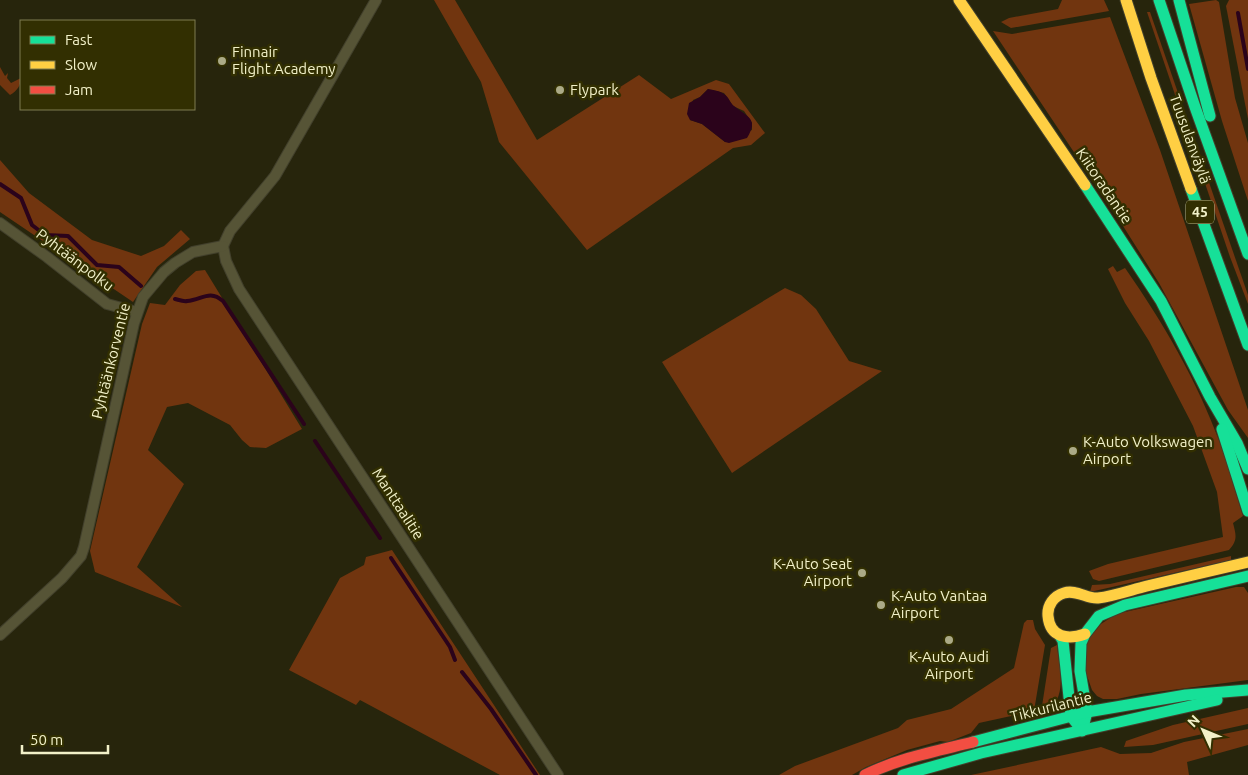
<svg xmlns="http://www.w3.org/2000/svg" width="1248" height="775" font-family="Ubuntu,sans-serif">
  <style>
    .green { fill: #71350f; fill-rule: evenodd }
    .water { fill: #2b031b }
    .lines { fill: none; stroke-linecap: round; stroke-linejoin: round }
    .stream { stroke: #2b031b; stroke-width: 4 }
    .street-casing { stroke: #42402c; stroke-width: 12 }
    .fast-casing { stroke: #42402c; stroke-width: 13 }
    .slow-casing { stroke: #42402c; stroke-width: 13 }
    .jam-casing { stroke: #42402c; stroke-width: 13 }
    .street { stroke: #565436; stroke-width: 10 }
    .fast { stroke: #16e098; stroke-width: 11 }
    .slow { stroke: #ffcf43; stroke-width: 11 }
    .jam { stroke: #f24e42; stroke-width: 11 }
    .poi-dot { fill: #abaa87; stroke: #322f01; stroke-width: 2 }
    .labels { text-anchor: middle; stroke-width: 5; stroke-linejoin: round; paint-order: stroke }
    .shield { fill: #322f01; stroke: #b8b78d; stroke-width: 1 }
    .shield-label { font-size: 14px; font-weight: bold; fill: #f2f1c9 }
    .poi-label { font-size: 15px; fill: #f2f1c9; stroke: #322f01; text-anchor: start }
    .street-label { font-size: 15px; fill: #f2f1c9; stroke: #322f01 }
  </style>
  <rect width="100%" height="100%" fill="#27250c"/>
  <g class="green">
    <path d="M434 0H455L537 140 639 75 671 99 716 80 729 84 765 133 751 145 733 148 587 250 499 142 481 82ZM708 89 724 93 733 106 744 111 752 123V130L725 142 702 124 690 120 693 100 700 97Z"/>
    <path d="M1062 0H1104L1109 11 1011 28 1001 22 1009 18 1058 9Z"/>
    <path d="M1216 0 1219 2 1235 98 1248 143V201L1222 121 1189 4Z"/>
    <path d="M1229 0H1248V119L1226 6Z"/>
    <path d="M1147 12H1150L1248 295V304L1230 257Z"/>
    <path d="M1110 17 1160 150 1248 410V438L1228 410 1159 283 1118 218 993 31 1012 34Z"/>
    <path d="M0 67 5 76 8 73 7 78 11 83 21 78C21 85 17 91 10 95L0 85Z"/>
    <path d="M0 160 29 193 92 240 141 256 164 246 181 230 190 239 157 267 133 302 0 212Z"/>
    <path d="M1113 266 1117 272 1125 268C1163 322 1197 381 1220 443 1229 467 1235 492 1243 516L1233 523C1236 535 1238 540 1229 550L1099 581 1093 579 1089 571 1108 564 1223 537 1217 492 1193 426 1149 341 1125 303 1108 269Z"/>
    <path d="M205 270 302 429 266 448 250 447 242 440 230 425 188 403 167 407 148 450 184 484 137 567 182 607 95 572 90 551 142 324 150 303 165 305 180 285 196 271Z"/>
    <path d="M785 288 801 295 816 309 849 361 882 371 732 473 662 362Z"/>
    <path d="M392 550 540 775H500L360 700 356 705 289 670 340 578 364 565 366 557Z"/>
    <path d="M1231 556V560L1090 592 1092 585 1110 584Z"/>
    <path d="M1236 587H1244L1248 593V680L1141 694 1117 699H1103L1097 696 1092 690 1086 673V642L1101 624 1116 614Z"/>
    <path d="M1027 620H1033L1035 629 1045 645 1034 711 979 723 971 733 948 742 940 741 907 750 866 767 852 775H779L795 766 898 728 907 720 951 709 1014 668 1024 623Z"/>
    <path d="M1057 645C1059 668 1068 693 1049 710L1042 706 1051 648Z"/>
    <path d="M1248 708V724L1153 745 1124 747 1126 741 1173 725Z"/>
    <path d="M1248 729V745L1187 762 1189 775H971L1101 747 1120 754 1151 753 1184 742Z"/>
  </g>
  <path class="water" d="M708 89C713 90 720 91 724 94 729 97 730 103 734 106 748 117 759 119 747 138L729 143 725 142 702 124 690 120 687 114 689 103 700 97Z"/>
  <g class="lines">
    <g class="stream">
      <path d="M1238 13 1248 69"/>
      <path d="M0 184 21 198 32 225 45 235 68 236 97 265 119 267 141 286"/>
      <path d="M175 299C179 300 184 302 187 301 202 300 209 289 223 301L304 424"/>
      <path d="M315 441 380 538"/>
      <path d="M391 558 450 647 455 660"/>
      <path d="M462 672 491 709 536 775"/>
    </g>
    <defs>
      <g id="street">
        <path d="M0 223 47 257 107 304 137 312"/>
        <path d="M223 246 226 261 239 289 558 775"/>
        <path d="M223 246 230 231 275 176 376 0"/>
        <path d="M0 635 62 578 81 556 84 547 134 323 143 297 164 272 175 263 193 252 223 246"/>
      </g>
      <g id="fast">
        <path d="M1159 0 1195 107 1248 254"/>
        <path d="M1179 0 1210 116"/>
        <path d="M1085 185 1161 301 1210 397 1237 443 1248 469"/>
        <path d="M1191 189 1248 345"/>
        <path d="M1222 429 1248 511"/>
        <path d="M1060 636 1063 641 1071 716 1078 725"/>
        <path d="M1082 731 1087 712 1080 671 1081 643 1085 634 1099 616 1125 605 1248 576"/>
        <path d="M973 742 1087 712 1186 695 1248 690"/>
        <path d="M903 775 981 753 1217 700"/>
      </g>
      <g id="slow">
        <path d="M959 0 1085 185"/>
        <path d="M1126 0 1151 78 1191 189"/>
        <path d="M1085 634C1068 640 1050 638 1048 616 1047 605 1054 596 1064 593 1076 589 1087 599 1098 598 1114 596 1131 590 1147 586 1181 578 1214 570 1248 562"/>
      </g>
      <path id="jam" d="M865 775C899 758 937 751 973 742"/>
    </defs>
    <use href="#street" class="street-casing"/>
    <use href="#fast" class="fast-casing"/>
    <use href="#slow" class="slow-casing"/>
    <use href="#jam" class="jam-casing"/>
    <use href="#street" class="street"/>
    <use href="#fast" class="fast"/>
    <use href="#slow" class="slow"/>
    <use href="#jam" class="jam"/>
  </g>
  <g class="poi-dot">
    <circle cx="222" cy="61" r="5"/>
    <circle cx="560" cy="90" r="5"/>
    <circle cx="1073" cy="451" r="5"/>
    <circle cx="862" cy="573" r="5"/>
    <circle cx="881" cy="605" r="5"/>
    <circle cx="949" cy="640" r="5"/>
  </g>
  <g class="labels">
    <rect class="shield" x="1186" y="200.5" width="28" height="23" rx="4"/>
    <g class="shield-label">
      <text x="1200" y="217">45</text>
    </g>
    <g class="poi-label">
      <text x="232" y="57">Finnair<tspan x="232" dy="17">Flight Academy</tspan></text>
      <text x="570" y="95">Flypark</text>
      <text x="1083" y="447">K-Auto Volkswagen<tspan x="1083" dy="17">Airport</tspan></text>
      <text x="852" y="569" text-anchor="end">K-Auto Seat<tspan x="852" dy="17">Airport</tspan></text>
      <text x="891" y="601">K-Auto Vantaa<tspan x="891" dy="17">Airport</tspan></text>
      <text x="949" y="662" text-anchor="middle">K-Auto Audi<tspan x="949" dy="17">Airport</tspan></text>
    </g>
    <g class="street-label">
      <text transform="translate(1190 139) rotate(70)" y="5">Tuusulanväylä</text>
      <text transform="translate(1104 186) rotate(56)" y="5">Kiitoradantie</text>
      <text transform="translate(75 260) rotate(37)" y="5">Pyhtäänpolku</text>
      <text transform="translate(111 361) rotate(-76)" y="5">Pyhtäänkorventie</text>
      <text transform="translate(398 504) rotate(57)" y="5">Manttaalitie</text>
      <text transform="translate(1051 707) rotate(-14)" y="5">Tikkurilantie</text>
    </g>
  </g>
  <rect x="20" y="20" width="175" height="90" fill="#322f01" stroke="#7f7d51"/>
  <rect x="30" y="36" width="25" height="8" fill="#16e098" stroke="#7f7d51"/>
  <text x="65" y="45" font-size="15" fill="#f2f1c9">Fast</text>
  <rect x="30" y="61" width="25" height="8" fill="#ffcf43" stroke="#7f7d51"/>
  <text x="65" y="70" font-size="15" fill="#f2f1c9">Slow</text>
  <rect x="30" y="86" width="25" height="8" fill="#f24e42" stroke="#7f7d51"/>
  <text x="65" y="95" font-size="15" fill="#f2f1c9">Jam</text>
  <g transform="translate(1203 730) rotate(314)" stroke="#322f01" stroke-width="4" paint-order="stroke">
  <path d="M0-4L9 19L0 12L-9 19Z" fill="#f2f1c9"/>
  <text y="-8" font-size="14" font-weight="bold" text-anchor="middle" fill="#f2f1c9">N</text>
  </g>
  <path d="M22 745v8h86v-8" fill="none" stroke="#f2f1c9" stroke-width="2.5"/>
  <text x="30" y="745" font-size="15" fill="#f2f1c9" stroke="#322f01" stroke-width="4" paint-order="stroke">50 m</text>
</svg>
